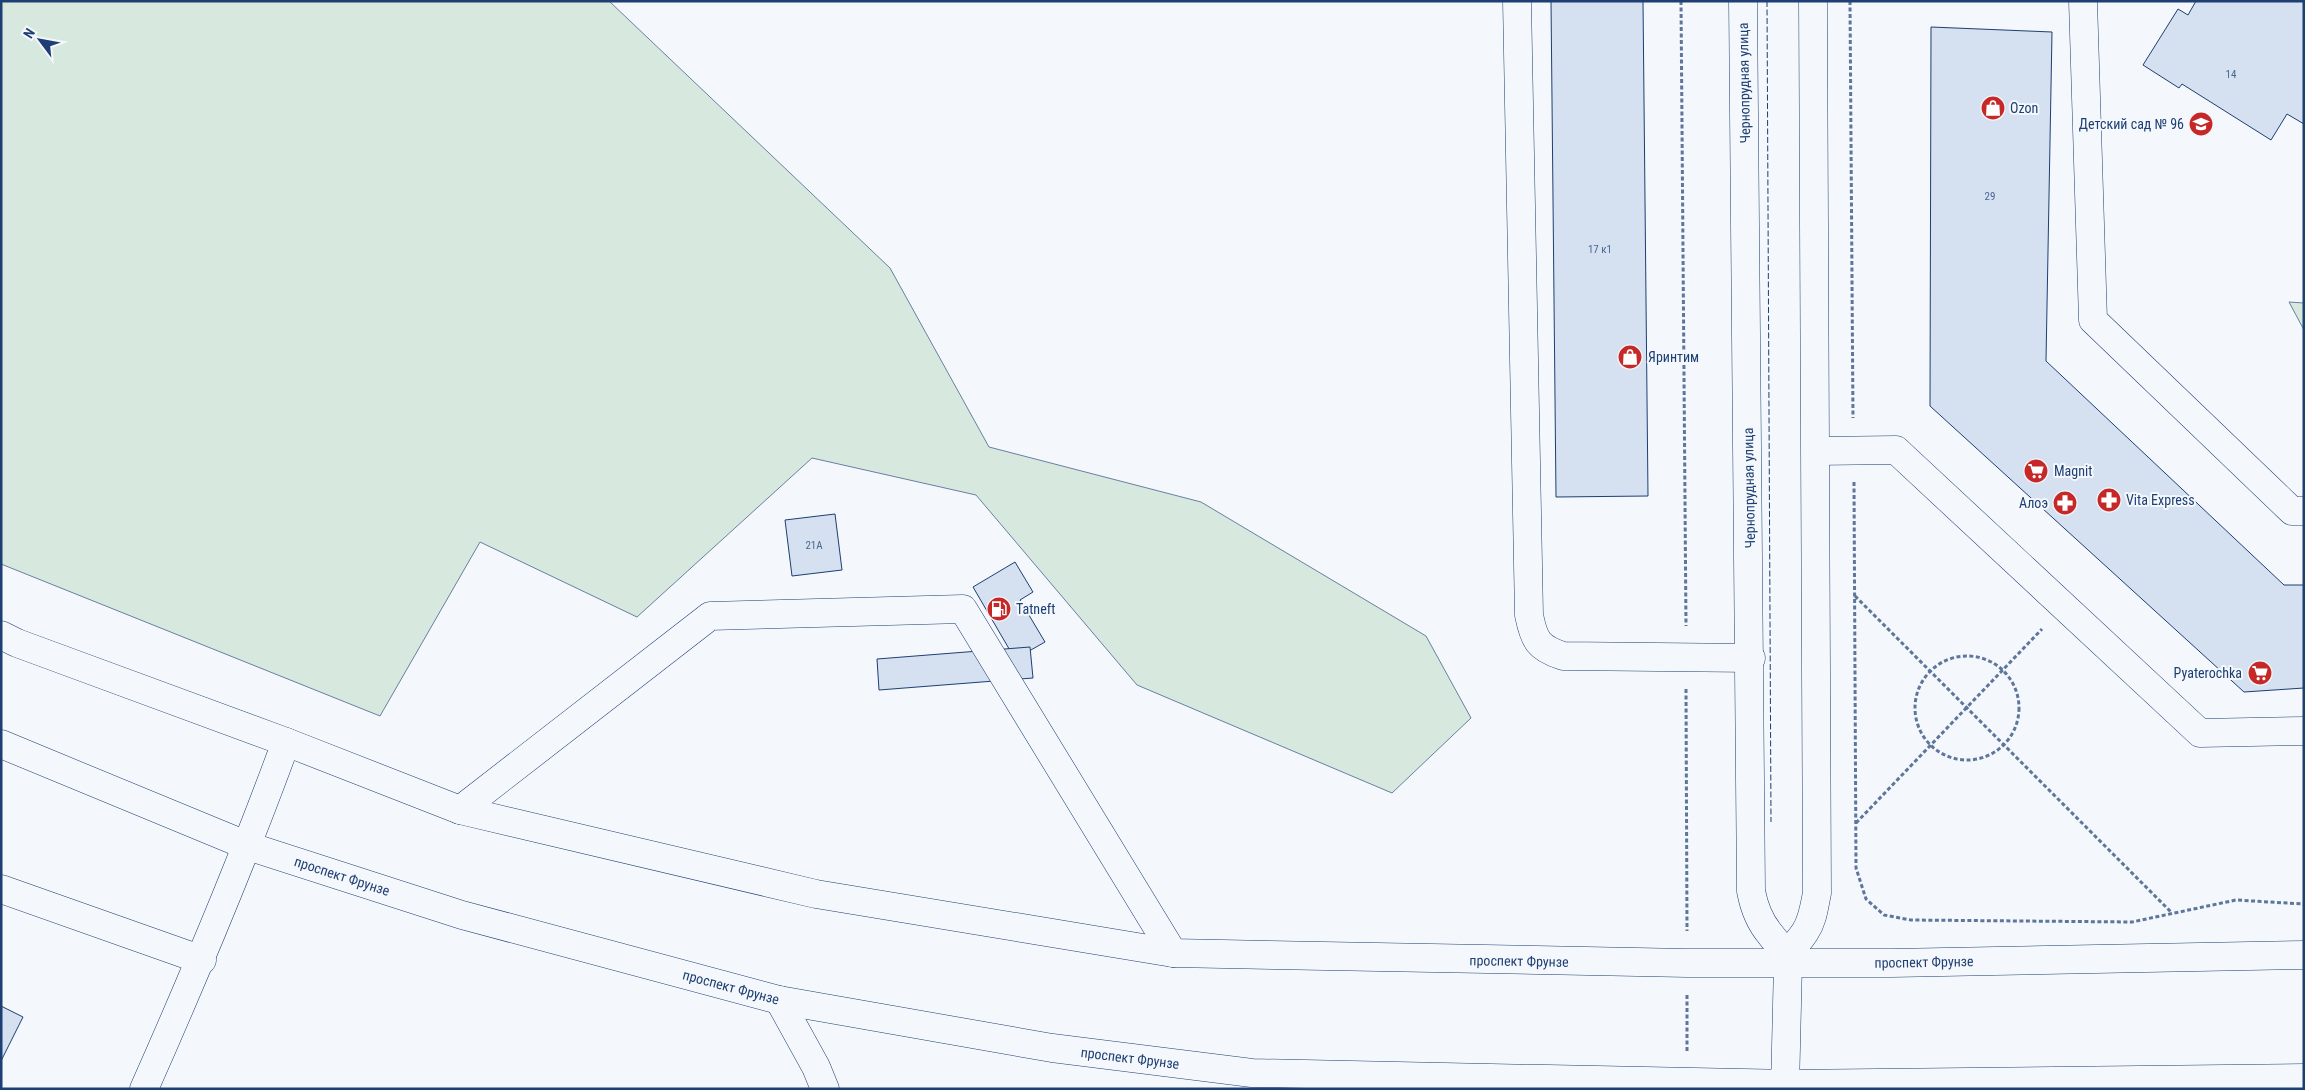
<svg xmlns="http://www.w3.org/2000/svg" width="2305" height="1090" font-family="'Roboto Condensed',sans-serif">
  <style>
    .green { fill: #d7e8df; stroke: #687fa3 }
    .building { fill: #d5e0f0; stroke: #1d3f73 }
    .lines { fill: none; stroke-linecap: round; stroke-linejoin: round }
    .minor-casing { stroke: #1d3f73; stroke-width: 29 }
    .major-casing { stroke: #1d3f73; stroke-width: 29 }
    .path { stroke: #5e769c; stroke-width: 3; stroke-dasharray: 4 2.5; stroke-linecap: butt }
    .minor { stroke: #f4f7fb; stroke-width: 28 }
    .major { stroke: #f4f7fb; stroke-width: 28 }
    .fence { stroke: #1d3f73; stroke-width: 1; stroke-dasharray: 6 2.5; stroke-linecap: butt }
    .labels { text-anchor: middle; stroke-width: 4; stroke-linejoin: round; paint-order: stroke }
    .number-label { font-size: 11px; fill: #4b6792 }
    .street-label { font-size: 14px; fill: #1d3f73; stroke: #f4f7fb }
    .poi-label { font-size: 14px; fill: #1d3f73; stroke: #f4f7fb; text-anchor: start }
  </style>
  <rect width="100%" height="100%" fill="#f4f7fb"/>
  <g class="green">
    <path d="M1 1H609L890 268 989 447 1201 502 1426 636 1471 718 1392 793 1137 685 976 495 812 458 637 617 480 542 380 716 1 564Z"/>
    <path d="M2289 302 2304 303V330Z"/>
  </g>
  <g class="building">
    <path d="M1551 1H1643L1648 496 1556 497Z"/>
    <path d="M2196 1H2304V124L2287 114 2271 140 2182 84 2179 88 2143 65 2178 9 2188 15Z"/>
    <path d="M1931 27 2052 32 2046 361 2284 585H2304V688L2244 692 1930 406Z"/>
    <path d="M835 514 842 570 792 576 785 520Z"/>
    <path d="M1015 562 1033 592 1020 600 1045 642 1015 659 973 587Z"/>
    <path d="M1030 647 1033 678 879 690 877 659Z"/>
    <path d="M1 1006 23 1017 1 1061Z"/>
  </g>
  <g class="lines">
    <defs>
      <g id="minor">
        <path d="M1517 1 1529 615C1534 640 1538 648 1563 656L1751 658"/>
        <path d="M1743 1 1751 891C1754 907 1759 921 1770 934 1778 945 1785 949 1788 963"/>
        <path d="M2083 1 2093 320 2292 511H2304"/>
        <path d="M1816 451 1896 450 2200 733 2304 731"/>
        <path d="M460 810 710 616 963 609 1173 953"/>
        <path d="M1 889 202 960"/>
        <path d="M779 1000 816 1067 825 1089"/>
        <path d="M144 1089C195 974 243 860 286 742"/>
        <path d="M1785 1089 1788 963C1792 944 1796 946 1805 932 1813 920 1814 907 1817 893L1813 1"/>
      </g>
      <g id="major">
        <path d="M1 635 17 643 286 742 460 810 816 894 1173 953 1687 963H1892L2304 955"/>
        <path d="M1 744 248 846 462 915 779 1000 1052 1048 1252 1073 1786 1084 2304 1078"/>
      </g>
    </defs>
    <use href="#minor" class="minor-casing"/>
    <use href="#major" class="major-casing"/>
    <g class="path">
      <path d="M1681 1 1686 626"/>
      <path d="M1850 1 1853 418"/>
      <path d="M1854 482 1856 868 1866 899 1884 915 1911 920 2132 922 2236 900 2304 904"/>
      <path d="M1855 596 2172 913"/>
      <circle cx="1967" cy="708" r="52"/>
      <path d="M1686 689 1687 931"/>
      <path d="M1856 823 2042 629"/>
      <path d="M1687 1051V994"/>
    </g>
    <use href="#minor" class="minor"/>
    <use href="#major" class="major"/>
    <path class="fence" d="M1767 1 1771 822"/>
  </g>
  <defs>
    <symbol id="shop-disc" viewBox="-11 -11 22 22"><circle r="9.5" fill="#c62828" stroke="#f4f7fb"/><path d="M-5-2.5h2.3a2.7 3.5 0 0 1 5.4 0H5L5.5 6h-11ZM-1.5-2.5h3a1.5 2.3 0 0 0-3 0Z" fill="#fff"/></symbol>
    <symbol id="school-disc" viewBox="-11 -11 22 22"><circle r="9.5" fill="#c62828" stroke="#f4f7fb"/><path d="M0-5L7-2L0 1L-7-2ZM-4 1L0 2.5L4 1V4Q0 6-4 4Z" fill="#fff"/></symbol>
    <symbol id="supermarket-disc" viewBox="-11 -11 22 22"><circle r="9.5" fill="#c62828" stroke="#f4f7fb"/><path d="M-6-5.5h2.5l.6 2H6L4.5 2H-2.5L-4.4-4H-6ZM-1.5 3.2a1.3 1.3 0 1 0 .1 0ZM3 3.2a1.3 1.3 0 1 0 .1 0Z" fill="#fff"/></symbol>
    <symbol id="pharmacy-disc" viewBox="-11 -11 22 22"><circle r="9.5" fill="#c62828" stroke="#f4f7fb"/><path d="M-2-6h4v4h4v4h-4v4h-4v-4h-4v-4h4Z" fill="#fff"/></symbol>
    <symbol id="fuel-disc" viewBox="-11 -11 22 22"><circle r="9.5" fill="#c62828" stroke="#f4f7fb"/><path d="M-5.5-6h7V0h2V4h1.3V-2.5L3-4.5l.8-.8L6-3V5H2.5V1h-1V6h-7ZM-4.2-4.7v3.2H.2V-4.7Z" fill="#fff"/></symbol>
  </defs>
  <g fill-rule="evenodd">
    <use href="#shop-disc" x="1979" y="94" width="28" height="28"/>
    <use href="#school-disc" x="2187" y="110" width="28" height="28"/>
    <use href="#shop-disc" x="1616" y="343" width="28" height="28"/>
    <use href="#supermarket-disc" x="2022" y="457" width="28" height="28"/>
    <use href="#pharmacy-disc" x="2095" y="486" width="28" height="28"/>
    <use href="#pharmacy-disc" x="2051" y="489" width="28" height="28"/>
    <use href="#fuel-disc" x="985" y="595" width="28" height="28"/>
    <use href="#supermarket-disc" x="2246" y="659" width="28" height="28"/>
  </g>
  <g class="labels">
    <g class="number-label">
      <text x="2231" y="78">14</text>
      <text x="1990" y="200">29</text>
      <text x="1600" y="253">17 к1</text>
      <text x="814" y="549">21А</text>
    </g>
    <g class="street-label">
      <text transform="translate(1744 83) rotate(-91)" y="5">Чернопрудная улица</text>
      <text transform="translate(1749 488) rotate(-91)" y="5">Чернопрудная улица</text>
      <text transform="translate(342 876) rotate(18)" y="5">проспект Фрунзе</text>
      <text transform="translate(1519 961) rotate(1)" y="5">проспект Фрунзе</text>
      <text transform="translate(1924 962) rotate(-1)" y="5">проспект Фрунзе</text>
      <text transform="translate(731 987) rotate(15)" y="5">проспект Фрунзе</text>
      <text transform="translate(1130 1058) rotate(7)" y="5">проспект Фрунзе</text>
    </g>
    <g class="poi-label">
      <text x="2010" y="113">Ozon</text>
      <text x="2184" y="129" text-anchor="end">Детский сад № 96</text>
      <text x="1648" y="362">Яринтим</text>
      <text x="2054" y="476">Magnit</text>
      <text x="2126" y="505">Vita Express</text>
      <text x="2048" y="508" text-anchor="end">Алоэ</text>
      <text x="1016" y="614">Tatneft</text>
      <text x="2242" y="678" text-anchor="end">Pyaterochka</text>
    </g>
  </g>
  <rect width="2305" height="1090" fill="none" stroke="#1d3f73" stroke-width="5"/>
  <g transform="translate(40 40) rotate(302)" stroke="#f4f7fb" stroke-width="4" paint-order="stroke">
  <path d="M0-4L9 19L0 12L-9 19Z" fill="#1d3f73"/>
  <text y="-8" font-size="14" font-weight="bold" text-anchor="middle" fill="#1d3f73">N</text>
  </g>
</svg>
